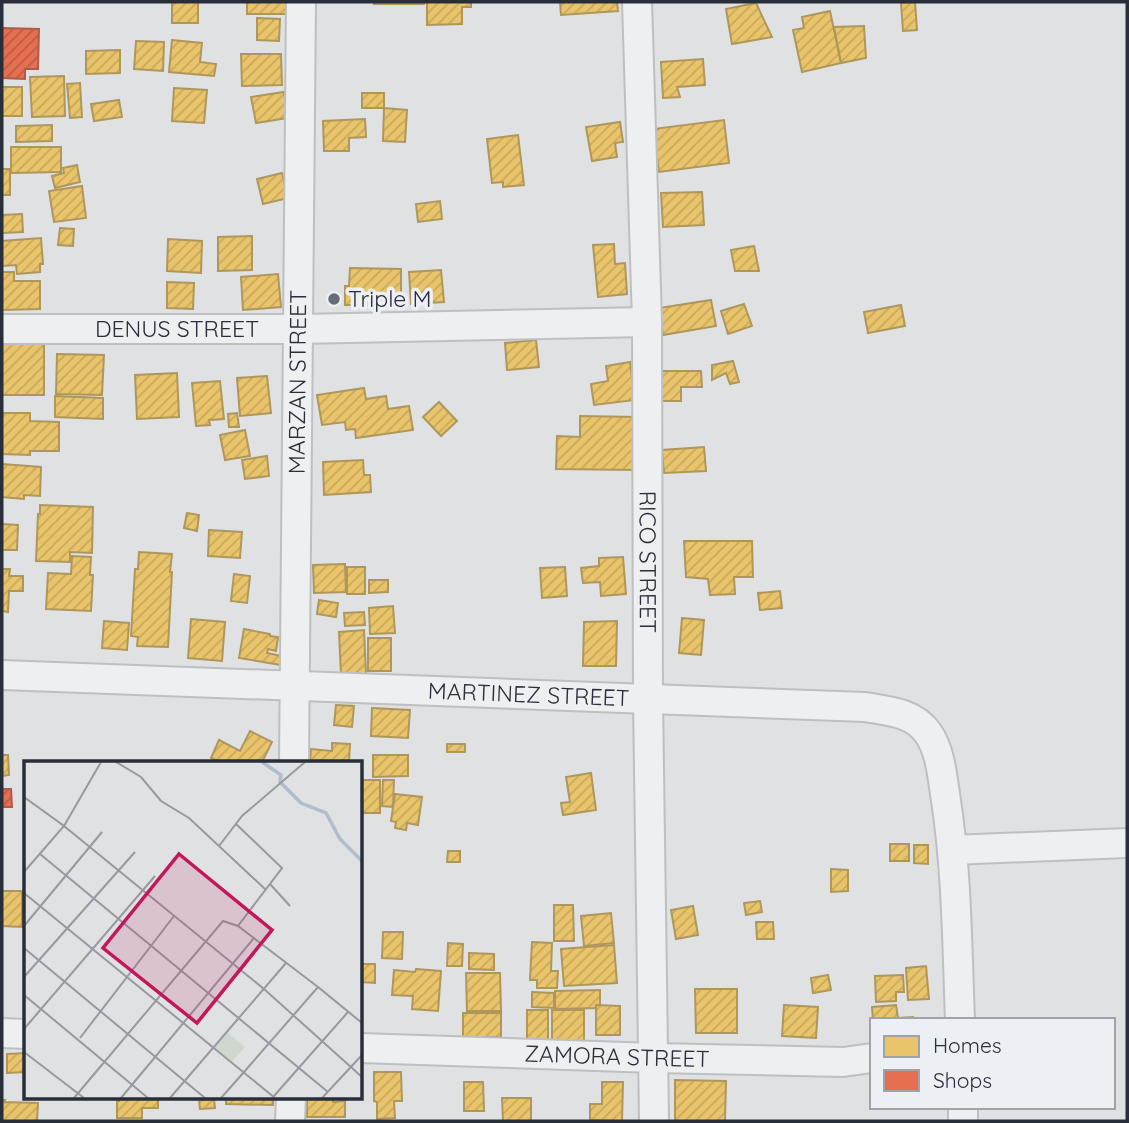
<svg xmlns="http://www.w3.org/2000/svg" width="1129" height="1123" font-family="Quicksand,sans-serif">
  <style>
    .homes { fill: url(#homes-hatch); stroke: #af975c; stroke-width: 2 }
    .shops { fill: url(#shops-hatch); stroke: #ae5c4a; stroke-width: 2 }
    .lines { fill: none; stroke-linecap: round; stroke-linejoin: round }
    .minor-casing { stroke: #bdbfc1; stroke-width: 32 }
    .minor { stroke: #eeeff0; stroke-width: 28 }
    .poi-dot { fill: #686d75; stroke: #eceff3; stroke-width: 2.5 }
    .labels { text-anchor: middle; stroke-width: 7; stroke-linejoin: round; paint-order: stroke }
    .poi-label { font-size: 23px; fill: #282e3a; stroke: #eceff3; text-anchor: start }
    .street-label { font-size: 23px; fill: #282e3a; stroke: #eceff3 }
    .inset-river { fill: none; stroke: #afbdcc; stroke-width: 3.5 }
    .inset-road { fill: none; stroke: #96999f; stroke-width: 2 }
    .view { fill: #c2185b; fill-opacity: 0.15; stroke: #c2185b; stroke-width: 3.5 }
    .inset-edge { fill: none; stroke: #282e3a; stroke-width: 3.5 }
  </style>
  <defs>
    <pattern id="homes-hatch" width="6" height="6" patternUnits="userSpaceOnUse" patternTransform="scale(1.75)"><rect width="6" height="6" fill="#e9c46a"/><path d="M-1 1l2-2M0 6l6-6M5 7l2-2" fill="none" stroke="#c8a95d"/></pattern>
    <pattern id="shops-hatch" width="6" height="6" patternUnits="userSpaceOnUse" patternTransform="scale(1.75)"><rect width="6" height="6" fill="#e76f51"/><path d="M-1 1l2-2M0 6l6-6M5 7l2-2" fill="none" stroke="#bb5c44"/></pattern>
  </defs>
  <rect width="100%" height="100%" fill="#dfe1e3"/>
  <g class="homes">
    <rect x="172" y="2" width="26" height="21"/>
    <rect x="247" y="2" width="45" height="12"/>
    <rect x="374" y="2" width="50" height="2"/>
    <path d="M427 2H471V7H462V24L427 25Z"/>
    <path d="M560 2H617L618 11 561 15Z"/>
    <path d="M915 2 917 30 903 31 901 3Z"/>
    <path d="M756 3 772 37 732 44 726 9Z"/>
    <path d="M830 11 841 63 802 72 793 30 804 28 802 17Z"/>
    <path d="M257 18 280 19 279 41 257 40Z"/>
    <path d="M864 26 866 58 841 63 834 27Z"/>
    <path d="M172 40 202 43 200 62 216 64 214 76 169 72Z"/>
    <path d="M136 41 164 42 163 71 134 69Z"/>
    <path d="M120 50V73L86 74V51Z"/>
    <path d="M241 54H281L282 85 242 86Z"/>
    <path d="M703 59 705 85 677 87 680 97 663 98 661 62Z"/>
    <path d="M64 76 65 116 32 117 30 77Z"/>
    <path d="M80 83 82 117 70 118 67 84Z"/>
    <rect x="2" y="87" width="20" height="29"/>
    <path d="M174 88 207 90 204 123 172 121Z"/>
    <path d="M284 92 288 118 256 123 251 97Z"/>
    <rect x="362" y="93" width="22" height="15"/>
    <path d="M119 100 122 117 94 121 91 104Z"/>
    <path d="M384 108 407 110 405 142 383 141Z"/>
    <path d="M365 119 366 137 349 138V151H324L323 121Z"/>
    <path d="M724 120 729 163 659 172 653 129Z"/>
    <path d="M620 122 623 142 615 143 617 157 592 161 586 127Z"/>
    <path d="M52 125V141L16 142V126Z"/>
    <path d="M518 135 524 185 503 187V182L492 183 487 139Z"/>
    <path d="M11 147H61V172L11 173Z"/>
    <path d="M77 165 80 182 55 188 52 176 64 173 63 168Z"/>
    <rect x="2" y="169" width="8" height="26"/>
    <path d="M282 173 288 198 263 204 257 179Z"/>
    <path d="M82 186 86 218 54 222 49 191Z"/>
    <path d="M702 192 704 225 663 227 661 193Z"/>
    <path d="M440 201 442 219 418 222 416 204Z"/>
    <path d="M22 214 23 232 2 233V215Z"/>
    <path d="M60 228 74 229 73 246 58 245Z"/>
    <path d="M252 236V270L218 271V237Z"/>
    <path d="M41 238 43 264H40V272L17 274 16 265 2 266V241Z"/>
    <path d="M168 239 202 241 201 273 167 271Z"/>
    <path d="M614 244 615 264 625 263 627 294 598 297 593 245Z"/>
    <path d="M754 246 759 271H735L731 250Z"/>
    <path d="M350 268 401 269V300L379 299V306L361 305 360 301 352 305H345V286H349Z"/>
    <path d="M441 270 444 302 411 304 409 272Z"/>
    <path d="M2 272H14V281H40V309L2 310Z"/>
    <path d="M278 274 281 307 243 310 241 277Z"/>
    <path d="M167 282 194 283 193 309 167 308Z"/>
    <path d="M711 300 716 326 663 335 659 308Z"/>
    <path d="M744 304 752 326 728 334 721 311Z"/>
    <path d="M901 305 905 326 868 333 864 312Z"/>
    <path d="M2 338 44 339V395H2Z"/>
    <path d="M536 340 539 367 507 370 505 343Z"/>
    <path d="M57 354 104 355 102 395 56 394Z"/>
    <path d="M733 361 739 382 730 384 726 373 712 380V365Z"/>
    <path d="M630 362 635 400 594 405 591 384 608 381 606 366Z"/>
    <path d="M657 371H701L702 387H681V401H657Z"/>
    <path d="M177 373 179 417 137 419 135 375Z"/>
    <path d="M267 376 271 413 240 416 237 378Z"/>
    <path d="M220 381 224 419 209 420 210 425 196 426 192 383Z"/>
    <path d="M364 388 366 399 386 396 388 409 409 406 413 430 356 438 355 429 346 430 345 422 322 425 317 395Z"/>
    <path d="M55 396 103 398V419L55 417Z"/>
    <path d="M439 402 457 421 441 436 423 417Z"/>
    <path d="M2 413H30V421L59 422V451H30V455L2 454Z"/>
    <path d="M237 413 239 427H229L228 414Z"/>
    <path d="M580 416 637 417 636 470 556 469 557 436 580 437Z"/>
    <path d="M245 430 250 456 225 460 220 435Z"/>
    <path d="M704 447 706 471 664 473 662 450Z"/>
    <path d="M267 456 269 476 245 479 242 460Z"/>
    <path d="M363 460 364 475H370L371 492 324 495 323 462Z"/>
    <path d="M2 464 41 467 40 496 24 495V499L2 497Z"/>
    <path d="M40 505 93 507 92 553 70 552V562L36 561 38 514H40Z"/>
    <path d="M187 513 199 515 197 531 184 528Z"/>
    <path d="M2 524 18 525 17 550H2Z"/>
    <path d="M209 530 242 532 240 558 208 556Z"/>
    <path d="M684 541H752L753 577H734L735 594 710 595 708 579 686 577Z"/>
    <path d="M139 552 172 554 170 572H172L168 647 137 646 138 637 131 636 135 569H138Z"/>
    <path d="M72 556 91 557 90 575H93L91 611 46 609 48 573 71 574Z"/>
    <path d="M623 557 626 594 601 596 600 582 583 583 581 568 599 566V558Z"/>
    <path d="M345 564 346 592 314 593 313 565Z"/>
    <rect x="347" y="567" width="18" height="27"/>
    <path d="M565 567 567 596 542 598 540 568Z"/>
    <path d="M2 569H10L9 576H23V591H9L8 612 2 611Z"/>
    <path d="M234 574 250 576 247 603 231 601Z"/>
    <path d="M369 580H388V592L369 593Z"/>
    <path d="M780 591 782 608 760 610 758 593Z"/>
    <path d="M319 600 338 603 336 617 317 614Z"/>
    <path d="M393 606 395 633 370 634 369 608Z"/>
    <path d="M364 612 365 625 345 626 344 613Z"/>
    <path d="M682 618 704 620 701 655 679 653Z"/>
    <path d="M191 619 225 622 222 661 188 658Z"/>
    <path d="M104 621 129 623 127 650 102 648Z"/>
    <path d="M617 621 616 666H583L584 622Z"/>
    <path d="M244 629 270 634V636L278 637 276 651 268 649 267 653 282 656 281 665 239 658Z"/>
    <path d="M364 630 366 674 341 675 339 632Z"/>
    <rect x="368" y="638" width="23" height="33"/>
    <path d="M336 705 354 706 352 727 334 725Z"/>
    <path d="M372 708 410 710 408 738 371 736Z"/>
    <path d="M250 731 272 742 262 762H220L211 758 219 740 240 751Z"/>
    <path d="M332 743 350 744 349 762H310L311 749 332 751Z"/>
    <rect x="447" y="744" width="18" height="8"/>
    <path d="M2 755H8L9 775 2 776Z"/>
    <path d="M373 755H408V776L373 777Z"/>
    <path d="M591 773 596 810 563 815 561 803 570 802 566 777Z"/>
    <rect x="360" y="780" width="20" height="33"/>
    <path d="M383 780H394L393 807 382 806Z"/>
    <path d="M395 794 422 797 418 825 407 823 406 830 395 828 396 822 391 821Z"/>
    <rect x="890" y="844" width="19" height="17"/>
    <path d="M914 845H928V864L914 863Z"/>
    <path d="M448 851H460V862H447Z"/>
    <path d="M831 869 848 870V891L831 892Z"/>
    <path d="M2 891H22V927L2 926Z"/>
    <path d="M760 901 762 912 746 915 744 903Z"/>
    <path d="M554 905H573L574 941H554Z"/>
    <path d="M693 906 698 935 676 939 671 910Z"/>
    <path d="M611 913 614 943 584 946 581 916Z"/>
    <path d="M756 922H773L774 939H757Z"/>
    <path d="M383 932H403L402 959 382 958Z"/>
    <path d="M532 942 552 943 551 971H558L557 988H537V980H530Z"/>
    <path d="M448 943 463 944 462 966H447Z"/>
    <path d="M614 945 617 983 564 986 561 949Z"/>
    <path d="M469 953 494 954V970L469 969Z"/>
    <path d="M360 964H375V983L361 982 360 1012Z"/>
    <path d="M926 966 929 999 908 1000 906 968Z"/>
    <path d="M416 969 441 971 438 1011 412 1009 413 996 392 995 394 970 415 972Z"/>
    <path d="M466 973H500L501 1011H467Z"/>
    <path d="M828 975 831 990 813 993 811 978Z"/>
    <path d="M903 975 904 992H896V1001L876 1002 875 976Z"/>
    <path d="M695 989H737V1033H696Z"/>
    <path d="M600 990V1008L555 1009V991Z"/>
    <path d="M532 992 554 993V1008L532 1007Z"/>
    <path d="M596 1005 620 1006V1035H596Z"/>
    <path d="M784 1005 818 1007 816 1038 782 1036Z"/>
    <path d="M896 1005 898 1018 913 1017V1020H873L872 1007Z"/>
    <rect x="527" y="1010" width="21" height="32"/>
    <rect x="552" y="1010" width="32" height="32"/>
    <rect x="463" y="1013" width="38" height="24"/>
    <path d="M26 1053V1072L7 1073V1054Z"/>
    <path d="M374 1072H401L402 1101H394L395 1118 377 1119V1102L374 1101Z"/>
    <path d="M675 1080 726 1081 725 1121H675Z"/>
    <path d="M464 1082H483L484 1111H464Z"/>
    <path d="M602 1082H623L622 1121 590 1120V1104H602Z"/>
    <path d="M119 1097H158V1108H142V1118H117V1101H119Z"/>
    <path d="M226 1097H273V1105L226 1104Z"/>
    <path d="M307 1097H333V1102L345 1101V1117H307Z"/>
    <path d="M502 1098H531V1121H503Z"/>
    <path d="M214 1099 215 1108 200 1109 199 1100Z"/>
    <path d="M2 1100H5L4 1102 38 1103 37 1121H2Z"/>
  </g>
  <g class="shops">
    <path d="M2 28 39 29 38 69H25V79L2 78Z"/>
    <path d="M2 789H11L12 807H2Z"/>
  </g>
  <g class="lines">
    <defs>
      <g id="minor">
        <path id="s1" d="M637 2 647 322 648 698 654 1121"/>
        <path id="s2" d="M2 329H299L647 322"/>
        <path id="s3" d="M2 675 865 707C888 711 913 712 928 733 940 750 942 774 945 794 957 869 957 945 960 1020"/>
        <path id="s4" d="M294 762 301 2"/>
        <path d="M952 850 1127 843"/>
        <path d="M2 1033 26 1034"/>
        <path id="s5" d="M360 1048 654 1058 843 1062 872 1058"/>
        <path d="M963 1107V1121"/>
        <path d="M290 1121 291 1097"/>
      </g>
    </defs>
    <use href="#minor" class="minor-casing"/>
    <use href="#minor" class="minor"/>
  </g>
  <circle class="poi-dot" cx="334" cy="299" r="7"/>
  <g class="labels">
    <g class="poi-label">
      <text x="348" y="307">Triple M</text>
    </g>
    <g class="street-label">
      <text dy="8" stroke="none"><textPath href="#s2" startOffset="175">DENUS STREET</textPath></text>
      <text dy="8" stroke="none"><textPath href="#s4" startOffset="380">MARZAN STREET</textPath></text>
      <text dy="8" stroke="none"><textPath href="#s1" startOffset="560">RICO STREET</textPath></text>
      <text dy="8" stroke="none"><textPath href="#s3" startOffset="527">MARTINEZ STREET</textPath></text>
      <text dy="8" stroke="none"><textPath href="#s5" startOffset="257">ZAMORA STREET</textPath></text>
    </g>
  </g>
  <g transform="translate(24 761)">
    <rect width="338" height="338" fill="#dfe1e3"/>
    <path d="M203 271 221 286 208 301 190 286Z" fill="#cfd7cf"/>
    <path class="inset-river" d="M238 1 257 14 256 21 277 42 302 52 316 78 338 100"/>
    <path class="inset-road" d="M77 1 40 65 240 228 338 316M92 1 117 16 137 40 165 57 241 128M0 36 40 65 0 111M212 63 258 107 214 165M195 85 218 55 281 1M16 93 304 331M246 123 266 145M0 132 251 337M0 165 78 71M0 187 181 337M0 216 111 91M0 234 124 337M0 268 131 115M56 277 150 155M0 291 60 337M220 311 294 226 338 262M250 335 324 251M50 337 199 160 214 165 294 226M97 337 230 177M146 337 262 202M197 337 220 311M298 337 338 294"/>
    <path class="view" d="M155 93 248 169 173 262 79 187Z"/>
    <rect width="338" height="338" class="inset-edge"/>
  </g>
  <rect width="1129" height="1123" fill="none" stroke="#282e3a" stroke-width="7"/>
  <rect x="870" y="1018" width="245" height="91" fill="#eceff3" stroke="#9ea2a9" stroke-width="2"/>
  <rect x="884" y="1036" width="35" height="21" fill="#e9c46a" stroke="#9ea2a9" stroke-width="2"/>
  <text x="933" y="1053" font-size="21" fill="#282e3a">Homes</text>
  <rect x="884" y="1070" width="35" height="21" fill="#e76f51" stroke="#9ea2a9" stroke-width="2"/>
  <text x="933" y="1088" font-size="21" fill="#282e3a">Shops</text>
</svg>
